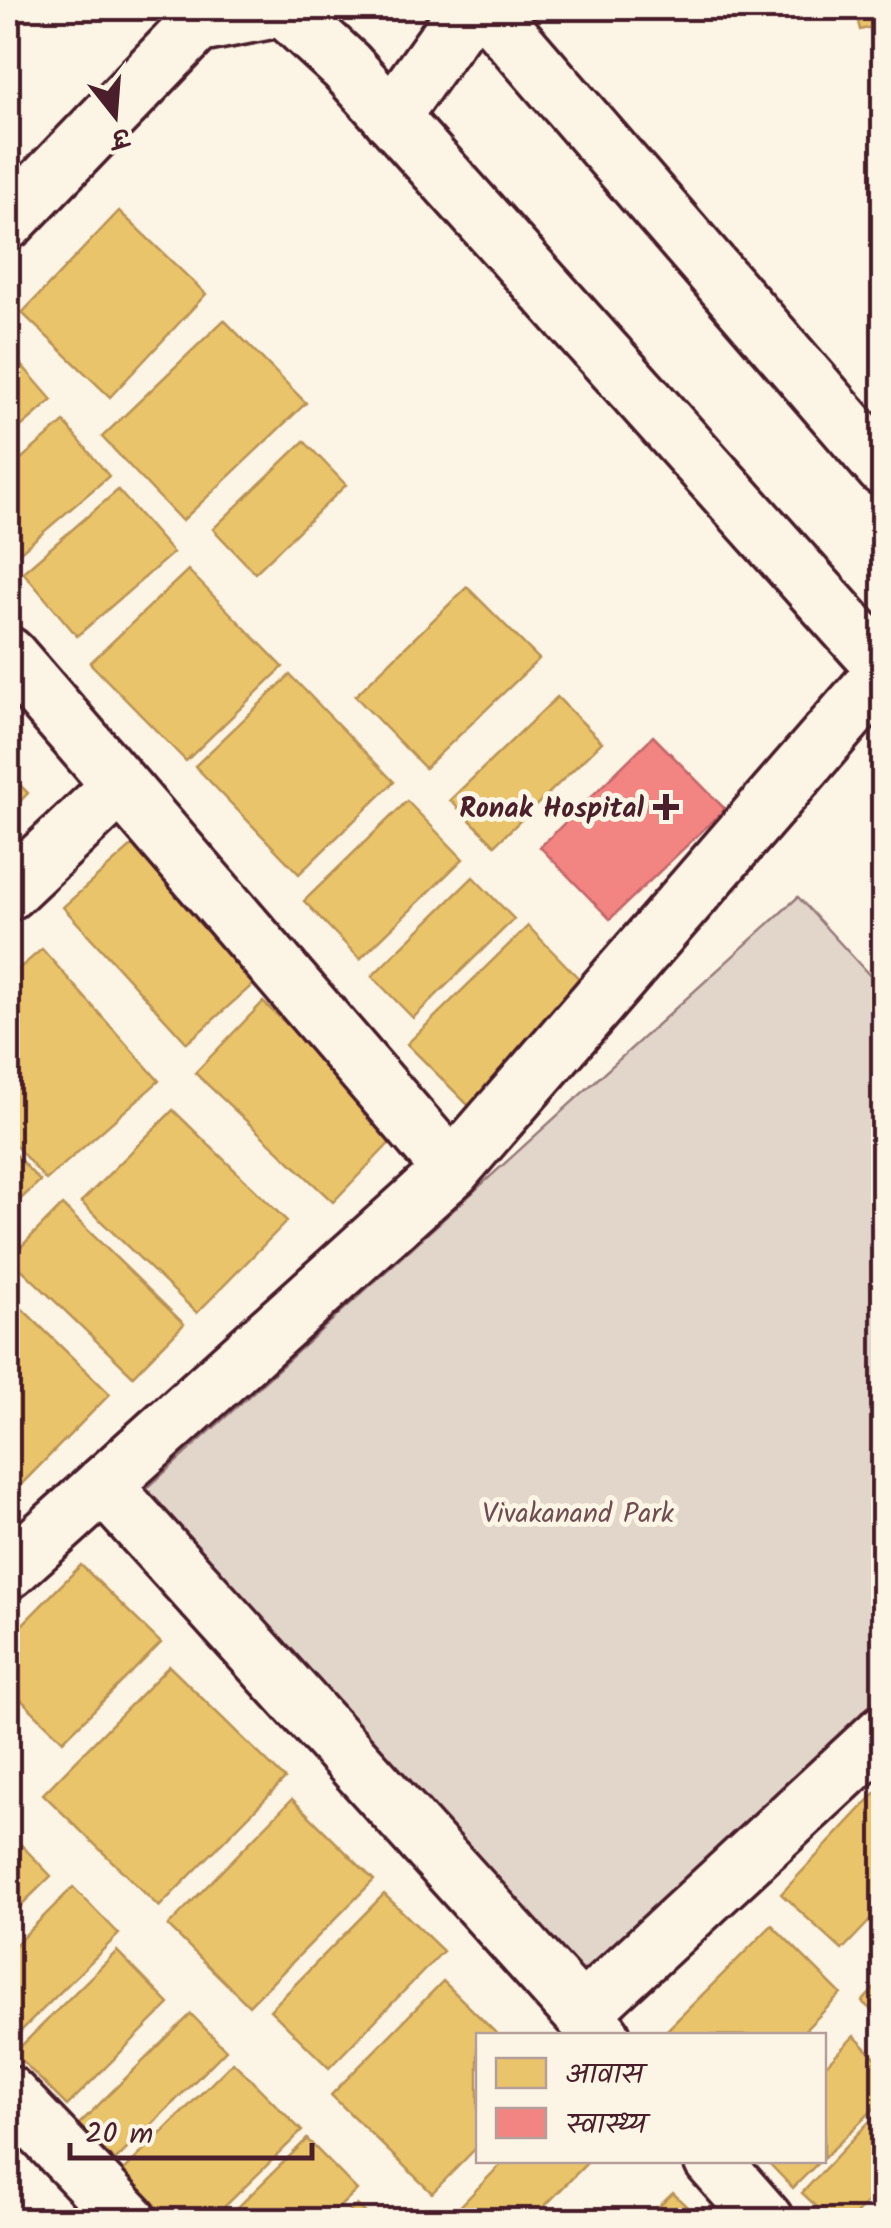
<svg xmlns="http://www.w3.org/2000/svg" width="891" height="2228" font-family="Kalam,'Playpen Sans Deva',sans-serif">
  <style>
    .green { fill: #e2d5ca; stroke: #967a7a; stroke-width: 2.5 }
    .homes { fill: #e9c46a; stroke: #b99257; stroke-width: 2.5 }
    .health { fill: #f28482; stroke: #c06668; stroke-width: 2.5 }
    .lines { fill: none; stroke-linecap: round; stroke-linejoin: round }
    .street-casing { stroke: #4a1f2b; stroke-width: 62 }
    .secondary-casing { stroke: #4a1f2b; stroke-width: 62 }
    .street { stroke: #fcf5e5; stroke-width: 55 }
    .secondary { stroke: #fcf5e5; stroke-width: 55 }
    .poi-dot { fill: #4a1f2b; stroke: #fcf5e5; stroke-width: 4 }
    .labels { text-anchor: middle; stroke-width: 10; stroke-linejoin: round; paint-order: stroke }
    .poi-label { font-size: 28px; font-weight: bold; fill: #4a1f2b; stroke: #fcf5e5; text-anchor: end }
    .park-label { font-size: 28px; fill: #704c53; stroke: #fcf5e5 }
  </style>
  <rect width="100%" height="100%" fill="#fcf5e5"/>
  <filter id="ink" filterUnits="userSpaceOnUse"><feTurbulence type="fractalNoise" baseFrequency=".01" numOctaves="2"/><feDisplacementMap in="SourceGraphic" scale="20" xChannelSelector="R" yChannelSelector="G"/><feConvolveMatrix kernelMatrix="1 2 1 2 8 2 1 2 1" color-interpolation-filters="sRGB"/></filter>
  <g filter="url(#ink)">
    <path class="green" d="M798 897 883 990V1693L583 1973 144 1491Z"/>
    <g class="homes">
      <path d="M855 8H884V24L860 30Z"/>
      <path d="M119 211 206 294 110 397 22 313Z"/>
      <path d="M224 320 306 403 182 521 102 437Z"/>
      <path d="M8 349 52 400 8 438Z"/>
      <path d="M64 422 109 476 11 560 8 556V470Z"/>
      <path d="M304 441 346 485 255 573 213 529Z"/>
      <path d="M118 490 173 553 77 636 23 572Z"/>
      <path d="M188 570 283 667 186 761 90 663Z"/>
      <path d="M467 587 539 659 425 768 355 696Z"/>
      <path d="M290 675 394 782 299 874 195 766Z"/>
      <path d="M557 697 602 742 495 845 450 800Z"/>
      <path d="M8 773 28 793 8 814Z"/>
      <path d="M407 801 463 859 360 959 304 901Z"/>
      <path d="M133 845 257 981 187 1043 63 907Z"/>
      <path d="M473 877 514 919 413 1018 372 976Z"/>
      <path d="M528 926 589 989 469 1106 407 1044Z"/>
      <path d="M42 949 159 1081 46 1180 8 1137V978Z"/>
      <path d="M263 1002 401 1131 333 1202 195 1073Z"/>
      <path d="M173 1110 287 1221 197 1313 81 1202Z"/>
      <path d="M8 1147 40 1181 8 1211Z"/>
      <path d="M62 1205 184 1324 133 1376 10 1258Z"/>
      <path d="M8 1295 110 1394 8 1498Z"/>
      <path d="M81 1565 161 1643 63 1741 8 1687V1639Z"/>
      <path d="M169 1666 285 1779 159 1907 43 1794Z"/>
      <path d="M884 1784V1906L842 1950 781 1894Z"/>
      <path d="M292 1799 374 1880 249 2006 168 1926Z"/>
      <path d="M8 1831 51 1876 8 1918Z"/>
      <path d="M73 1887 119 1934 19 2033 8 2022V1952Z"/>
      <path d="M384 1894 443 1951 329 2068 270 2010Z"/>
      <path d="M772 1925 841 1994 799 2036 662 2035Z"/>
      <path d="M117 1951 169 2004 67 2106 14 2053Z"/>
      <path d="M884 1978V2021L862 2002Z"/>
      <path d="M443 1981 499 2036H478V2146L432 2193 331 2095Z"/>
      <path d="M191 2014 226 2050 115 2161 78 2125Z"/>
      <path d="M854 2036 884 2066V2099L824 2158V2067Z"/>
      <path d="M233 2062 302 2131 211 2220H171L122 2172Z"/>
      <path d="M884 2106V2185L850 2220H831L802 2193Z"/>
      <path d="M307 2139 357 2190 326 2220H225Z"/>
      <path d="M505 2160H590L531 2220H453L450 2217Z"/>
      <path d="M766 2160H821L793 2188Z"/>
      <path d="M673 2193 700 2220H645Z"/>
      <path d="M357 2205 373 2220H341Z"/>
    </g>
    <path class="health" d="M653 736 725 809 610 919 540 847Z"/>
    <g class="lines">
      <defs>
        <g id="street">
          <path d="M391 117 469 8"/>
          <path d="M8 221 197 25 284 8"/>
          <path d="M8 655 452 1170"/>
          <path d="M8 892 120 786"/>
          <path d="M103 1485 602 2036"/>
          <path d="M8 1571 452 1170 884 672"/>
          <path d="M582 2013 884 1733"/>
          <path d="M8 2094 129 2220"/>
          <path d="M712 2160 765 2220"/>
        </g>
        <g id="secondary">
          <path d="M283 8 346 66 884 667"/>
          <path d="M486 8 884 468"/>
        </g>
      </defs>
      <use href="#street" class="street-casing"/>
      <use href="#secondary" class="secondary-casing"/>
      <use href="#street" class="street"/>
      <use href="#secondary" class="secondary"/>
    </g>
  </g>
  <path class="poi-dot" d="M661 792h10v10h10v10h-10v10h-10v-10h-10v-10h10z"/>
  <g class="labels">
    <g class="poi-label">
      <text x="644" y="817">Ronak Hospital</text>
    </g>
    <g class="park-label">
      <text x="578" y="1522">Vivakanand Park</text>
    </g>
  </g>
  <rect width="891" height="2228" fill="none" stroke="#fcf5e5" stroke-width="40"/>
  <rect x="20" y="20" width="851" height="2188" fill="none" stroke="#4a1f2b" stroke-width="4" filter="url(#ink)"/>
  <rect x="476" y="2033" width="350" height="130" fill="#fcf5e5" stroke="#b59f9b" stroke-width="2.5"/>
  <rect x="496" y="2058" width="50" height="30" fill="#e9c46a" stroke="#b59f9b" stroke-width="2.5"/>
  <text x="566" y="2083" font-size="30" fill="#4a1f2b">आवास</text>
  <rect x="496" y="2108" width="50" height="30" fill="#f28482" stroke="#b59f9b" stroke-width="2.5"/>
  <text x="566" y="2133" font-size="30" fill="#4a1f2b">स्वास्थ्य</text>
  <g transform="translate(115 115) rotate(163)" stroke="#fcf5e5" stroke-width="8" paint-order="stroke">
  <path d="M0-8L18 38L0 25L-18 38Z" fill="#4a1f2b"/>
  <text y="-15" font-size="28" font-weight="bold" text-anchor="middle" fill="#4a1f2b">उ</text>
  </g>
  <path d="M70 2143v15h242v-15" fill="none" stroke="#4a1f2b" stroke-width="5"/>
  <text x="85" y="2143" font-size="30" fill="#4a1f2b" stroke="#fcf5e5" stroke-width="8" paint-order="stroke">20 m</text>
</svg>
